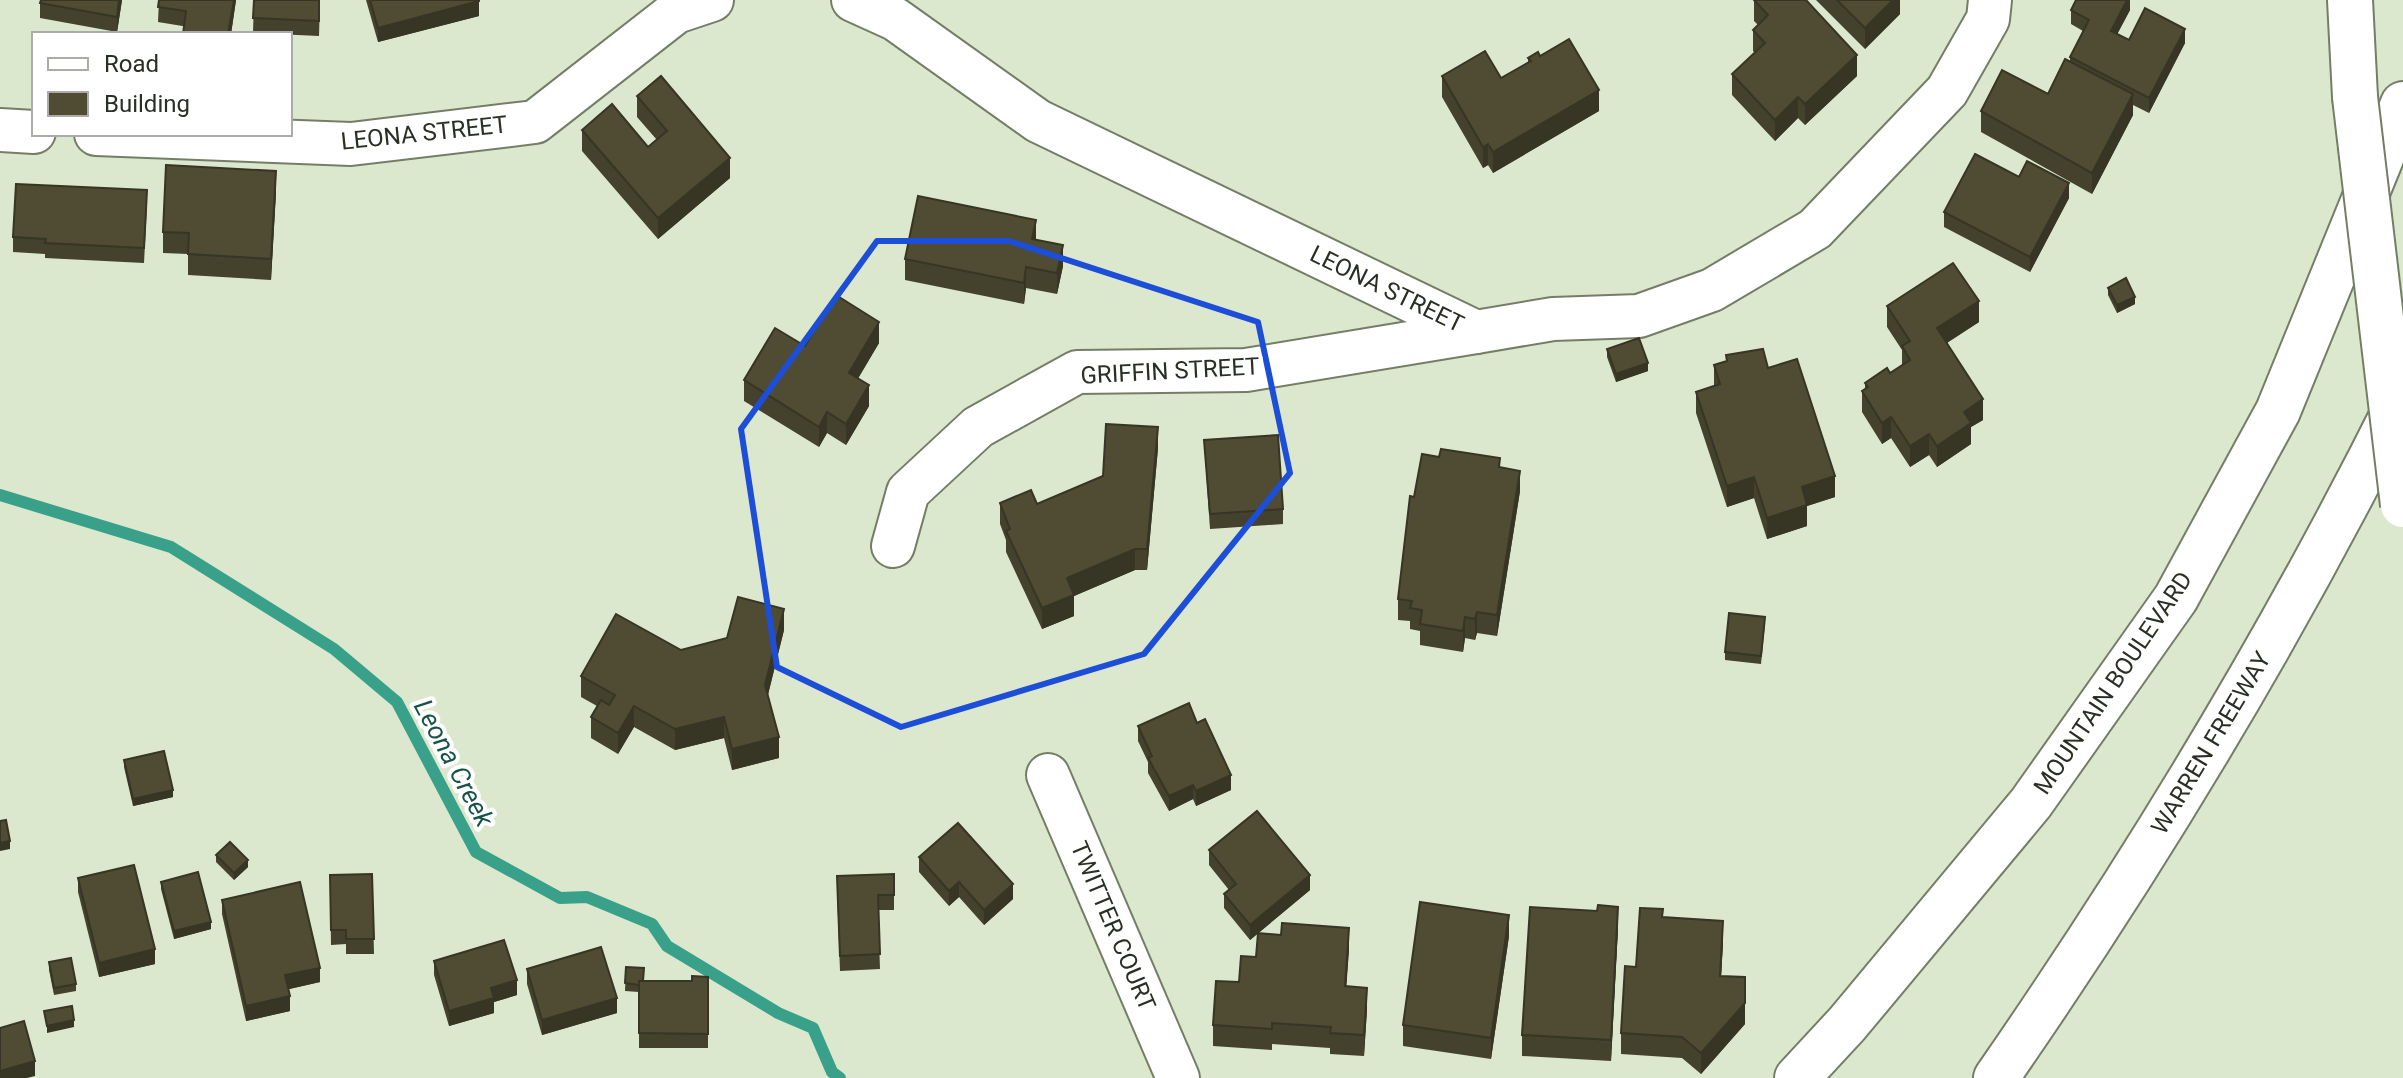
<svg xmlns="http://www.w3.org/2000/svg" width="2403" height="1078" font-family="Roboto,sans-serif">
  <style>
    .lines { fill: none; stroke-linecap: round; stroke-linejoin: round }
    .stream { stroke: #39a18a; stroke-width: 12 }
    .street-casing { stroke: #747e66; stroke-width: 46 }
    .secondary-casing { stroke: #747e66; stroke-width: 48 }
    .highway-casing { stroke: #747e66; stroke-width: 48 }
    .street { stroke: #fff; stroke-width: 42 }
    .secondary { stroke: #fff; stroke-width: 44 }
    .highway { stroke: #fff; stroke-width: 44 }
    .highway-bridge-casing { stroke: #747e66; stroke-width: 48; stroke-linecap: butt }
    .highway-bridge { stroke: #fff; stroke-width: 44 }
    .wall { fill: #44412c }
    .shaded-wall { fill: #373524 }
    .building { fill: #4f4c33; stroke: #373524; stroke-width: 2 }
    .marked { fill: none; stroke: #1d4ed8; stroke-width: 6; stroke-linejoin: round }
    .labels { text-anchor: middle; stroke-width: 8; stroke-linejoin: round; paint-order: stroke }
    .street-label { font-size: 24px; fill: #2a2f25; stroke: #fff }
    .water-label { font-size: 26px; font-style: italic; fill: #185347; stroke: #fff }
  </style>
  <rect width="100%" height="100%" fill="#dce8cd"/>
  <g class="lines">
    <path class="stream" d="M0 495 171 547 334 649 397 702 476 852 560 898 587 897 652 924 667 946 778 1013 813 1028 832 1072 840 1078"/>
    <defs>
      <g id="street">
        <path d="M853 0 895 19 1038 121 1476 332 1553 319 1639 316 1712 290 1815 229 1947 91 1988 19 1990 0"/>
        <path d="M0 130 34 132"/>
        <path d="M96 134 351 144 535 122 676 12 712 0"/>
        <path d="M893 546 908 492 978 427 1077 372 1246 370 1476 332"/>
        <path d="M1048 775 1178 1078"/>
      </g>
      <path id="secondary" d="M1797 1078 1847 1024 2031 803 2176 598 2278 411 2403 104"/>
      <g id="highway">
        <path d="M2350 0 2355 97"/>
        <path d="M1996 1078C2147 860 2284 633 2402 396"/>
      </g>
    </defs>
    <use href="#street" class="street-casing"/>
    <use href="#secondary" class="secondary-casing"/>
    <use href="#highway" class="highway-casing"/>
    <use href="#street" class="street"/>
    <use href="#secondary" class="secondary"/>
    <use href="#highway" class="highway"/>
    <defs>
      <path id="highway-bridge" d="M2355 97 2403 505"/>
    </defs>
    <use href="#highway-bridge" class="highway-bridge-casing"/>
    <use href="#highway-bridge" class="highway-bridge"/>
  </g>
  <g class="wall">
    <path d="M122 0 117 32 40 18V3Z"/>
    <path d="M159 0H236L231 34 158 22Z"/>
    <path d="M254 0H320L319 36 253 33Z"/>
    <path d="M366 0H479V16L378 42Z"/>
    <path d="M1754 0 1857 76 1805 125 1798 118 1775 141 1732 95V74L1755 53 1753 51V30L1758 25 1754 21Z"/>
    <path d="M1816 0H1900V14L1865 49Z"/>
    <path d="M2130 0V10L2117 34 2129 40 2185 43 2149 113 2133 105V115L2092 194 1981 132V111L2048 94 2070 61V57L2083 31 2071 24V10Z"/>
    <path d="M1540 56 1599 111 1493 173 1488 165 1483 168 1442 97V76L1501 78 1528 63V58Z"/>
    <path d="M637 96 730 178 658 239 582 151V130L648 147 657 140 637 117Z"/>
    <path d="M2019 177 2069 198 2030 272 1944 227V212Z"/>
    <path d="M276 192 271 280 188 275V254L163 253V232Z"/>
    <path d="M147 205 144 263 45 258V254L13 252V237Z"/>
    <path d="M1036 240 1063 266 1057 294 1026 288 1024 304 905 280V259Z"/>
    <path d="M2108 288 2135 304 2117 313 2108 295Z"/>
    <path d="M1887 306 1979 322 1947 343 1983 420 1971 427V444L1937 467 1929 455 1910 467 1891 438 1882 444 1862 412V391L1865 390V383L1890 373 1902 365V350L1887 327Z"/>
    <path d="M879 343 858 378 869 406 846 445 827 433 819 447 744 401V380L805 346Z"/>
    <path d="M1607 349 1648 371 1616 382 1607 357Z"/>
    <path d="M1726 355 1835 497 1807 506V526L1767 539 1754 498 1727 507 1696 413V392L1714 386V365L1726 361Z"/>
    <path d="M1204 440 1283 509V524L1210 529Z"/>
    <path d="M1158 448 1147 570H1135L1074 596V616L1042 629 1006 552V540L1000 524V503L1037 504 1103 476Z"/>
    <path d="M1500 467 1520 491 1497 636 1477 633 1475 640 1465 638 1463 652 1420 645V631L1410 629V621L1398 620V599L1414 497Z"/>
    <path d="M1765 624 1761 664 1725 660V652Z"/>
    <path d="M784 630 768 695 779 758 732 770 724 738 675 750 634 727 618 754 591 738V717L597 706 581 697V676L681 650Z"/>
    <path d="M1197 723 1231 790 1196 806 1193 799 1169 811 1148 773V762L1138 741V726Z"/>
    <path d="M124 760 173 797 133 806 124 767Z"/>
    <path d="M1209 850 1310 890 1250 940 1224 908V894L1229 890 1209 865Z"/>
    <path d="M216 855 248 867 234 880 216 862Z"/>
    <path d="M919 857 1013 899 984 925 959 897 949 906 919 872Z"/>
    <path d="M372 874 374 954H346V944L331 945 330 875Z"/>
    <path d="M894 874V910H878L880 969 840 971 837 891Z"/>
    <path d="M78 878 155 964 99 977 78 892Z"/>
    <path d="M161 882 211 929 174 939 161 889Z"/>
    <path d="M222 900 320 982 289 989 290 1011 246 1021 222 914Z"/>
    <path d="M1663 917 1723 942 1721 976 1745 1024 1701 1074 1682 1058 1621 1054V1033L1636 967Z"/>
    <path d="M1618 928 1611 1061 1522 1056V1035Z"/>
    <path d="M1509 936 1491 1059 1403 1046V1025Z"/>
    <path d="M1349 949 1346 986 1367 1009 1364 1056 1330 1054V1048L1272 1044V1050L1213 1046V1025L1239 982 1256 957Z"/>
    <path d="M434 961 517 995 494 1002V1013L449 1026 434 975Z"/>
    <path d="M49 962 76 984V991L54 995 49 970Z"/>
    <path d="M626 967 643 981H692L708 977V1048H639V992L625 991Z"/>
    <path d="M527 969 617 1013 542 1035 527 984Z"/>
  </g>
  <g class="shaded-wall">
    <path d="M119 0H122L117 32V17Z"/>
    <path d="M234 0H236L231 34H228Z"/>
    <path d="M1891 0H1900V14L1865 49V28Z"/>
    <path d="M2127 0H2130V10L2111 46V31Z"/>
    <path d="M479 1V16L378 42V28Z"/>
    <path d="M2185 29V43L2149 113V98Z"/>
    <path d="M1857 55V76L1805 125V104Z"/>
    <path d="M1599 90V111L1493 173V152Z"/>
    <path d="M2133 94V115L2092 194V173Z"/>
    <path d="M1798 97V118L1775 141V120Z"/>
    <path d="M1488 144V165L1483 168V147Z"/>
    <path d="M730 158V178L658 239V218Z"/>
    <path d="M276 171V192L271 280V259Z"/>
    <path d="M2069 183V198L2030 272V257Z"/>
    <path d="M1036 220V241L1032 239Z"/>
    <path d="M1063 245V266L1057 294V273Z"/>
    <path d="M1026 267V288L1024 304V283Z"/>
    <path d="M2135 297V304L2117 313V305Z"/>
    <path d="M1979 301V322L1937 349V328Z"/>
    <path d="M879 322V343L849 394V373Z"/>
    <path d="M1648 363V371L1616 382V374Z"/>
    <path d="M869 385V406L846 445V424Z"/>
    <path d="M1983 399V420L1971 427V444L1937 467V446L1964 412Z"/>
    <path d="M827 412V433L819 447V427Z"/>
    <path d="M1891 417V438L1882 444V423Z"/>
    <path d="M1158 427V448L1147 570V549Z"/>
    <path d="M1929 434V455L1910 467V446Z"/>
    <path d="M1520 471V491L1497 636V615Z"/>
    <path d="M1835 476V497L1807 506V526L1767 539V518L1802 487Z"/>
    <path d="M1754 477V498L1727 507V486Z"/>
    <path d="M1135 549V570L1074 596V616L1042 629V608L1067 578Z"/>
    <path d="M784 609V630L765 706V685Z"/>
    <path d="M1477 612V633L1475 640V619Z"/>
    <path d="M1465 617V638L1463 652V631Z"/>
    <path d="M634 706V727L618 754V733Z"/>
    <path d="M724 717V738L675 750V729Z"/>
    <path d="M779 737V758L732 770V749Z"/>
    <path d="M1231 775V790L1196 806V791Z"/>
    <path d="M1193 785V799L1169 811V796Z"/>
    <path d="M173 790V797L133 806V799Z"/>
    <path d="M10 841V849L0 851V843Z"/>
    <path d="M248 860V867L234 880V873Z"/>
    <path d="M1310 875V890L1250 940V925Z"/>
    <path d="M959 882V897L949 906V891Z"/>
    <path d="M1013 884V899L984 925V910Z"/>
    <path d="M1618 907V928L1611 1061V1040Z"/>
    <path d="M1509 915V936L1491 1059V1038Z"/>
    <path d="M1723 921V942L1720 997V976Z"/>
    <path d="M211 922V929L174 939V931Z"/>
    <path d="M1349 928V949L1345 1007V986Z"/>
    <path d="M155 949V964L99 977V963Z"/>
    <path d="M320 968V982L285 990V975Z"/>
    <path d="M517 980V995L494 1002V1013L449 1026V1011L491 988Z"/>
    <path d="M1367 988V1009L1364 1056V1035Z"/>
    <path d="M290 996V1011L246 1021V1006Z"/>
    <path d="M617 998V1013L542 1035V1020Z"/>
    <path d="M1745 1003V1024L1701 1074V1053Z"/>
    <path d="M74 1020V1027L47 1033V1026Z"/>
    <path d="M35 1061V1076L27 1078H0V1071Z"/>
  </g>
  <g class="building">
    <path d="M41 0H119L117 17 40 3Z"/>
    <path d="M159 0H234L228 34H183L186 11 158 7Z"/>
    <path d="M254 0H319V21L253 18Z"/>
    <path d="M370 0H479V1L378 28Z"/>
    <path d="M1754 0H1806L1857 55 1805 104 1798 97 1775 120 1732 74 1765 43 1753 30 1768 15Z"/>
    <path d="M1837 0H1893L1865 28Z"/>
    <path d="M2076 0H2127L2111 31 2129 40 2145 8 2185 29 2149 98 2070 57 2089 20 2071 10Z"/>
    <path d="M1569 39 1599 90 1493 152 1488 144 1483 147 1442 76 1485 51 1501 78 1531 61 1528 58 1538 52 1540 56Z"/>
    <path d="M2065 59 2133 94 2092 173 1981 111 2002 70 2048 94Z"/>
    <path d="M661 76 730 158 658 218 582 130 612 104 648 147 667 131 637 96Z"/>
    <path d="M1975 154 2019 177 2027 161 2069 183 2030 257 1944 212Z"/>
    <path d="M166 165 276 171 271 259 188 254 189 233 163 232Z"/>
    <path d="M16 184 147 190 144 248 45 243 46 239 13 237Z"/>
    <path d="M918 196 1036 220 1032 239 1063 245 1057 273 1026 267 1024 283 905 259Z"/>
    <path d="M1953 263 1979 301 1937 328 1983 399 1964 412 1971 423 1937 446 1929 434 1910 446 1891 417 1882 423 1862 391 1868 387 1865 383 1887 368 1890 373 1910 360 1902 346 1910 341 1887 306Z"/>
    <path d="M2126 278 2135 297 2117 305 2108 288Z"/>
    <path d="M836 295 879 322 849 373 869 385 846 424 827 412 819 427 744 380 775 328 805 346Z"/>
    <path d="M1639 338 1648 363 1616 374 1607 349Z"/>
    <path d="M1763 349 1768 368 1797 359 1835 476 1802 487 1807 505 1767 518 1754 477 1727 486 1696 392 1720 384 1714 365 1727 361 1726 355Z"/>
    <path d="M1106 424 1158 427 1147 549H1135L1067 578 1074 595 1042 608 1006 531 1010 529 1000 503 1031 490 1037 504 1103 476Z"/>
    <path d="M1278 435 1283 509 1210 514 1204 440Z"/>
    <path d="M1441 449 1500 458 1499 467 1520 471 1497 615 1477 612 1475 619 1465 617 1463 631 1420 624 1422 610 1410 608 1412 601 1398 599 1410 496 1414 497 1422 454 1439 457Z"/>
    <path d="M738 597 784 609 765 685 779 737 732 749 724 717 675 729 634 706 618 733 591 717 601 700 609 705 615 695 581 676 616 614 681 650 727 638Z"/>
    <path d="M1729 613 1765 617 1761 656 1725 652Z"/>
    <path d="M1189 703 1197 723 1205 719 1231 775 1196 791 1193 785 1169 796 1148 758 1152 756 1138 726Z"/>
    <path d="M164 751 173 790 133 799 124 760Z"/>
    <path d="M1257 811 1310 875 1250 925 1224 894 1236 884 1209 850Z"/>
    <path d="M6 820 10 841 0 843V821Z"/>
    <path d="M958 823 1013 884 984 910 959 882 949 891 919 857Z"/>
    <path d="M230 842 248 860 234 873 216 855Z"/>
    <path d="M134 865 155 949 99 963 78 878Z"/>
    <path d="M198 872 211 922 174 931 161 882Z"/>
    <path d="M372 874 374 939H346V930H331L330 875Z"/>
    <path d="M894 874V895H878L880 954 840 956 837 876Z"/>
    <path d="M300 882 320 968 285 975 290 996 246 1006 222 900Z"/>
    <path d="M1420 902 1509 915 1491 1038 1403 1025Z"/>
    <path d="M1598 905 1618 907 1611 1040 1522 1035 1530 907 1597 911Z"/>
    <path d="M1640 908 1663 909 1662 917 1723 921 1720 976 1745 977V1003L1701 1053 1682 1037 1621 1033 1625 966 1636 967Z"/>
    <path d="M1282 923 1349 928 1345 986 1367 988 1364 1035 1330 1033 1331 1027 1272 1023V1029L1213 1025 1216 981 1239 982 1241 956 1256 957 1258 933 1281 935Z"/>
    <path d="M504 940 517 980 491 988 494 998 449 1011 434 961Z"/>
    <path d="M601 947 617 998 542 1020 527 969Z"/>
    <path d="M71 958 76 984 54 988 49 962Z"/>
    <path d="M626 967 644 968 643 981H639V985L625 983Z"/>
    <path d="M692 976 708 977V1034L639 1033V981H692Z"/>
    <path d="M72 1006 74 1020 47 1026 44 1011Z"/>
    <path d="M24 1021 35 1061 0 1071V1028Z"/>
  </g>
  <path class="marked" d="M877 241H1009L1258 322 1290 473 1144 654 901 727 777 667 741 429Z"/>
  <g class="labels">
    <g class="street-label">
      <text transform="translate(424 133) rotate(-6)" y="8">LEONA STREET</text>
      <text transform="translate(1387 289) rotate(26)" y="8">LEONA STREET</text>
      <text transform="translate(1170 371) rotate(-3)" y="8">GRIFFIN STREET</text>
      <text transform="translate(2113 683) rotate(-56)" y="8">MOUNTAIN BOULEVARD</text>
      <text transform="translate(2211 743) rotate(-59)" y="8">WARREN FREEWAY</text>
      <text transform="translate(1113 926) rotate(67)" y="8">TWITTER COURT</text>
    </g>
    <g class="water-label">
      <text transform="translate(454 763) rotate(62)" y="9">Leona Creek</text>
    </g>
  </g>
  <rect x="32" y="32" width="260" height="104" fill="#ffffff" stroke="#aaaca8" stroke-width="2"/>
  <rect x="48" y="58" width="40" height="12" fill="#ffffff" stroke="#aaaca8" stroke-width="2"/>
  <text x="104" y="72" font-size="24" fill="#2a2f25">Road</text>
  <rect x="48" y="92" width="40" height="24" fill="#4f4c33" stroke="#aaaca8" stroke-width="2"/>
  <text x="104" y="112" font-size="24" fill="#2a2f25">Building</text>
</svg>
